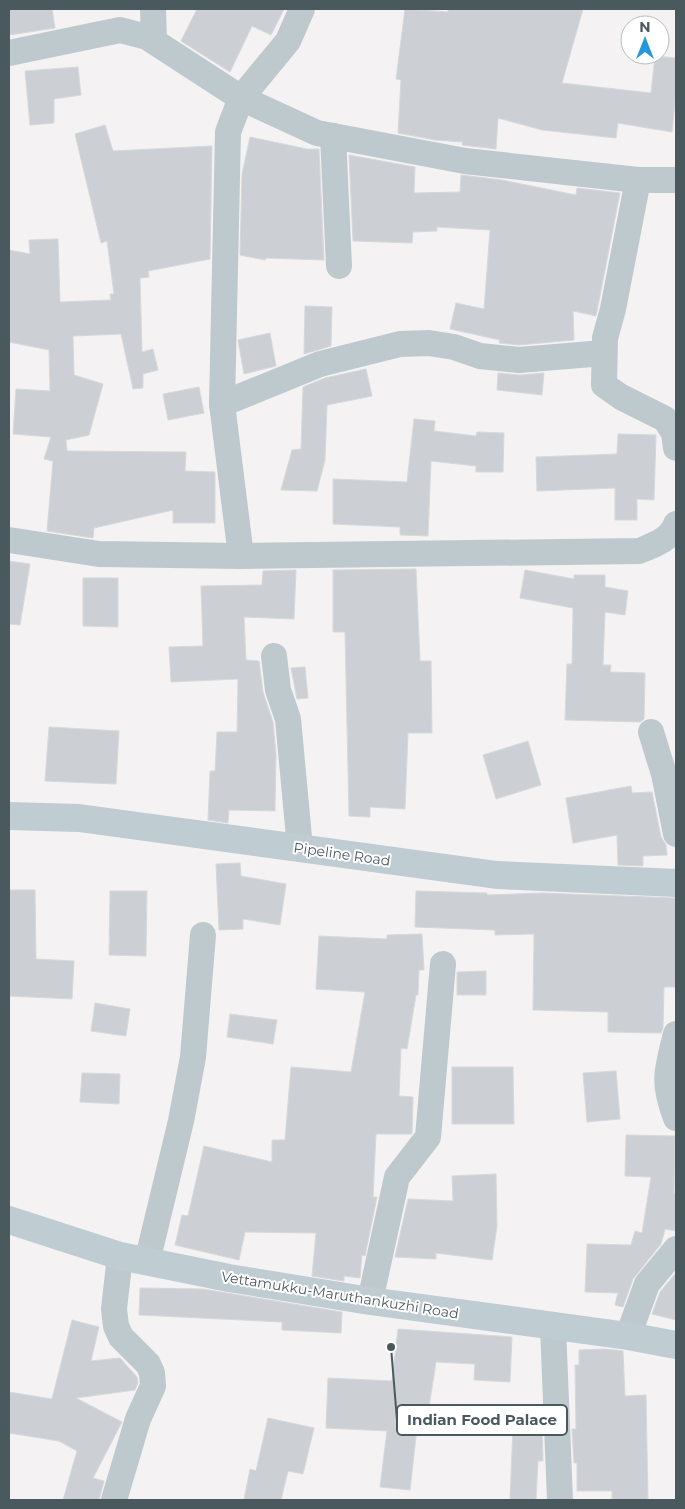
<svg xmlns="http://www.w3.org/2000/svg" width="685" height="1509" font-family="Montserrat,sans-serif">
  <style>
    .building { fill: #ccd0d4; stroke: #d6d9dc }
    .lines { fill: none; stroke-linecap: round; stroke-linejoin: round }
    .street { stroke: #bec9cd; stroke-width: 26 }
    .secondary { stroke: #bfccd2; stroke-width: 28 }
    .labels { text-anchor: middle; stroke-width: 4; stroke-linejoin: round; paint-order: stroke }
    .street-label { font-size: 14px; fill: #4a595e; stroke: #fff }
    .leader { fill: none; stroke: #4a595e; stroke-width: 2 }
    .callout-dot { fill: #4a595e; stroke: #fff; stroke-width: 2 }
    .callout { fill: #fff; stroke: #4a595e; stroke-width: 2 }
    .callout-label { font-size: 15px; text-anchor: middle; font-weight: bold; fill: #4a595e }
  </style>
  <rect width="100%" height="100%" fill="#f4f2f2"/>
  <g class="building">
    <path d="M9 9H52L55 28 9 35Z"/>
    <path d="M197 9H284L271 35 252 26 230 72 181 41Z"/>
    <path d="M405 9 448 12V9H583L562 83 651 93 655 56 676 58V93L672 132 618 123 616 138 542 130 498 118 496 149 462 145 463 142 435 140 398 133 401 80 396 79Z"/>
    <path d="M78 67 81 95 54 99V123L30 125 25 71Z"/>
    <path d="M105 125 113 151 212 146 210 259 148 271 149 277 140 278 142 352 153 349 158 370 143 374V388L133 389 121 334 73 336 74 375 103 384 89 435 66 440 67 451 186 452 185 471 215 472V523H173V510L94 528 93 538 47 531 53 461 44 459 51 437 13 434 16 389 50 391 49 350 9 342V250L30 254 29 240 58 239 60 302 111 300 110 294H114L107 241 101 243 75 134Z"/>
    <path d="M250 137 307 149H319L324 260 266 258 265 260 240 255 242 174Z"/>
    <path d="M349 155 415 167 414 193 460 192 461 175 502 180 576 195 577 188 620 193 596 316 573 311 574 340 519 345 499 343 500 340 450 329 456 303 484 309 490 230 437 227V231L413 232 412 243 353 241Z"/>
    <path d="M305 306 332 307 331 346 304 354Z"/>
    <path d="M270 333 276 366 244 374 238 340Z"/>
    <path d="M366 369 372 396 327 405 325 460 317 491 281 490 292 450 301 449 303 387 325 378Z"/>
    <path d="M498 373 520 375 544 373 542 395 497 390Z"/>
    <path d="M199 387 204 413 168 420 163 394Z"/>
    <path d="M414 419 435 421 434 431 476 436 477 432 504 433 503 472H476V466L431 461 428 536 400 535V527L333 524V479L407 482Z"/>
    <path d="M618 434 656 435 654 500 637 499V520H615V488L537 491 536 457 617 454Z"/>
    <path d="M9 561 30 564 20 625 9 624Z"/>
    <path d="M416 569 420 661H431L432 733H408L405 809 370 807V817L349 816 345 632H333V570Z"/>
    <path d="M296 570 294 619 244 617 246 660 259 661 263 692 273 722 276 755 275 811 229 810 228 823 208 820 210 771H215L217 732H237L238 679 171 682 169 647 203 646 201 586 262 585 263 571Z"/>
    <path d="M525 570 574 579V575H605V587L628 591 625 615 605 612 603 665H611L610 672 645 673 644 719 640 722 565 720 567 664H572L573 608 520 598Z"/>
    <path d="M83 578H118V627L83 626Z"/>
    <path d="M305 667 308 698 297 699 291 668Z"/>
    <path d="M49 727 119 731 116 784 45 781Z"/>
    <path d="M528 741 541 785 496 799 483 755Z"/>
    <path d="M631 786 632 793 652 792 661 837 666 845 667 855 643 856V866L618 865 617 835 573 843 566 798Z"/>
    <path d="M240 863 241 876 286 884 280 925 243 919V929L219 930 216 864Z"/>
    <path d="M9 890H35L36 959 74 961 72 999 9 996Z"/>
    <path d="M110 891H147L146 956 109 955Z"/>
    <path d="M416 891 487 893V895L542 893 676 898V987H664L663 1028 661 1033 608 1032V1012L533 1010 534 934 495 935V930L415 927Z"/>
    <path d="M422 934 424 970H419L418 995H416L407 1049 401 1048 399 1096 413 1097 412 1134H376L373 1197H377L365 1256 362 1255 360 1278 344 1276V1281L312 1276 316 1233 245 1232 239 1260 175 1245 182 1215 188 1216 204 1146 272 1162V1140H285L291 1067 351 1072 365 992 316 989 319 936 387 939V935Z"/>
    <path d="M486 971V995H457V972Z"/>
    <path d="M95 1003 130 1009 126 1036 91 1031Z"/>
    <path d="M230 1014 277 1020 273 1044 227 1037Z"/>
    <path d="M452 1067H513L514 1124H452Z"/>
    <path d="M616 1071 620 1119 587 1122 583 1073Z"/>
    <path d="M82 1073 120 1074 119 1104 80 1102Z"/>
    <path d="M626 1135 675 1136 674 1193H676V1231L665 1229 661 1244 633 1279 623 1307 615 1305 618 1293 585 1292 587 1244 631 1245 635 1231 642 1233 651 1177 625 1176Z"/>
    <path d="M496 1174 497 1226 492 1260 436 1253V1259L395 1257 408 1199 453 1201 452 1176Z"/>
    <path d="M674 1275H676V1320L652 1314 660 1292Z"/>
    <path d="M140 1288 203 1289 342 1312 341 1333 282 1330V1322L139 1315Z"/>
    <path d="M72 1320 99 1327 91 1361 120 1358 137 1377 138 1383 135 1390 76 1398 122 1422 93 1478 104 1481 99 1500H63L77 1451 59 1441 9 1433V1392L52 1399Z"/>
    <path d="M398 1329 512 1337 510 1382 474 1380 475 1364 436 1362 427 1420 418 1419 410 1490 380 1487 387 1431 326 1428 328 1378 392 1381Z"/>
    <path d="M605 1349 623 1351 625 1396 646 1395 648 1500H612V1491H577V1463H574L572 1429H576L575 1365H579V1350Z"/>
    <path d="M268 1418 314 1428 303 1474 288 1471 281 1500H244L250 1469 256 1471Z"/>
    <path d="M513 1427 542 1428 543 1461H538L536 1500H510Z"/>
  </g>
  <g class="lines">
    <g class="street">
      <path d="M153 9 154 41"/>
      <path d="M9 53 120 30 147 37 241 98 317 133 465 161 638 180H676"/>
      <path d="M333 136 339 266"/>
      <path d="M638 180 613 309 605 338 604 385 621 397 665 419 674 433 676 448"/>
      <path d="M222 404 320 364 400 344 429 343 454 347 480 356 519 360 604 353"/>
      <path d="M9 540 99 554 241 556 639 551C654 545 670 540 676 524"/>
      <path d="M241 556 222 404 228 132 241 98 288 41 302 9"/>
      <path d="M274 656 278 690 288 719 300 848"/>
      <path d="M651 732 664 774 676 834"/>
      <path d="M676 1034C667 1070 662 1082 676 1118"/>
      <path d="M147 1262 181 1121 193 1057 203 935"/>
      <path d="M370 1301 397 1177 428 1137 443 964"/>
      <path d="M553 1327 560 1500"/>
      <path d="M628 1336 647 1284 676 1249"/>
      <path d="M114 1500 138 1419 153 1386 152 1373 148 1364 121 1337 116 1326 114 1309 120 1256"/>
    </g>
    <g class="secondary">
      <path d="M9 816 79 818 497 875 676 883"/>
      <path d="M9 1220 120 1256 229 1278 370 1301 628 1336 676 1345"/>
    </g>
  </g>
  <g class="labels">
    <g class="street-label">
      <text transform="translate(342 854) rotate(8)" y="5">Pipeline Road</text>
      <text transform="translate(340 1295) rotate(9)" y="5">Vettamukku-Maruthankuzhi Road</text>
    </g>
  </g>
  <path class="leader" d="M391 1347L397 1420"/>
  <circle class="callout-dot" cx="391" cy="1347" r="5"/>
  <rect class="callout" x="397" y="1405" width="170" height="30" rx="5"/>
  <g class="callout-label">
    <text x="482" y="1425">Indian Food Palace</text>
  </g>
  <rect width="685" height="1509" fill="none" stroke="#4a595e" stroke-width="20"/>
  <g transform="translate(645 40)"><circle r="24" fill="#ffffff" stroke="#b7bdbf"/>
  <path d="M0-4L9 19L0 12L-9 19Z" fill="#2598da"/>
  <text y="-8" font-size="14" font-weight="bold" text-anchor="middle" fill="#4a595e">N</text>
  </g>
</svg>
